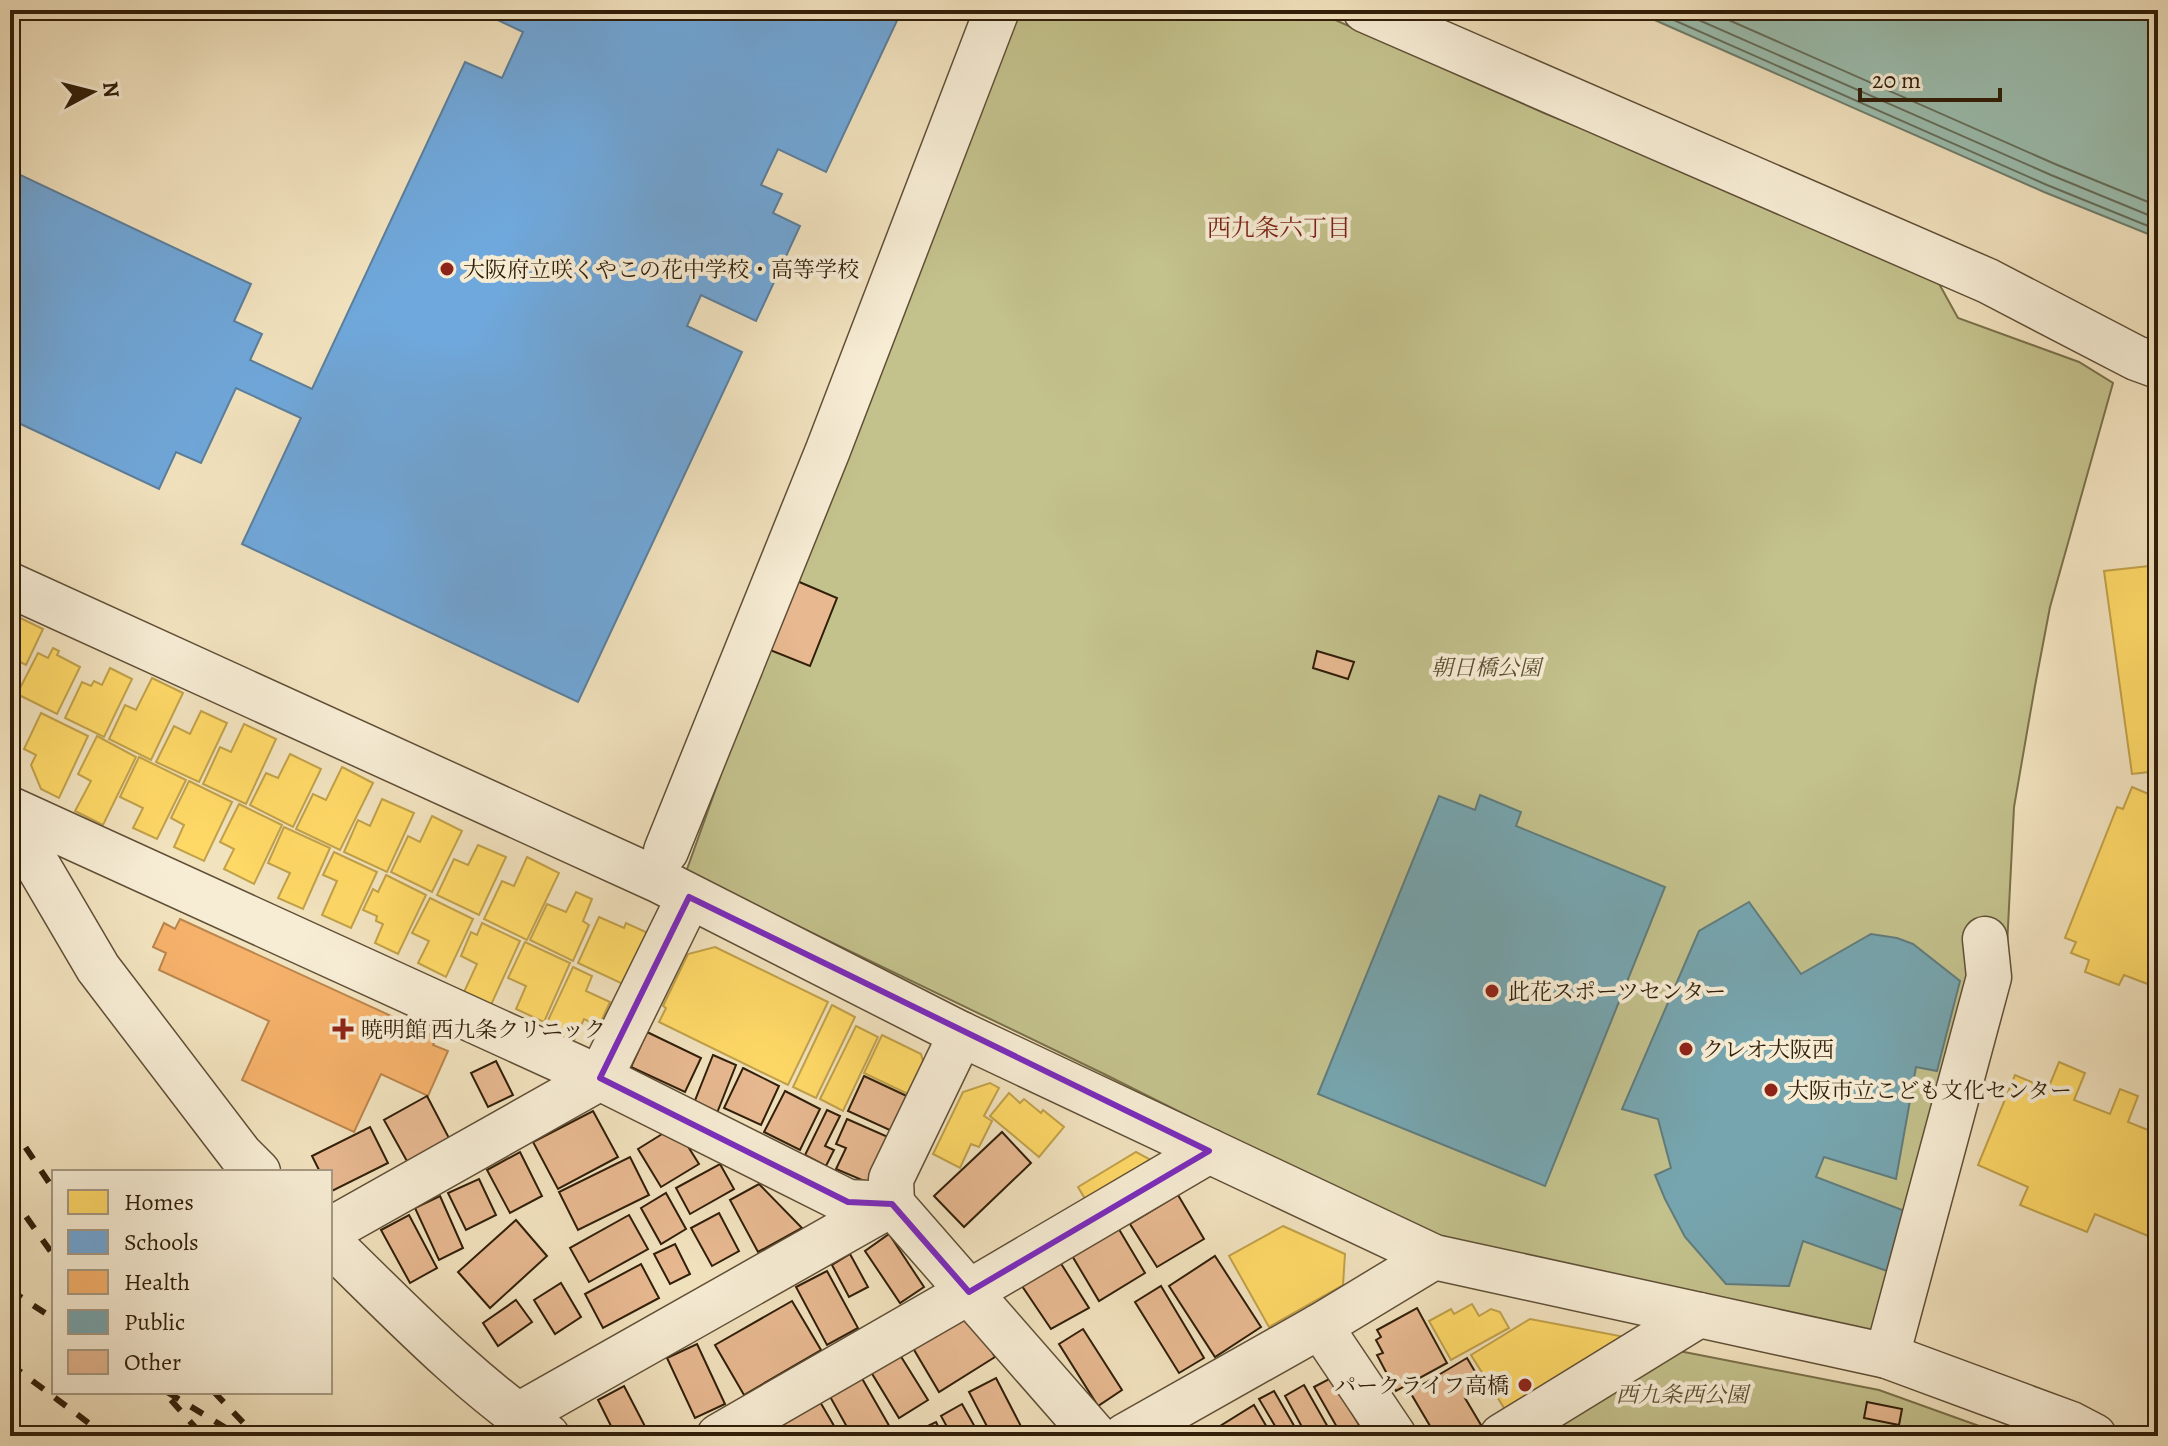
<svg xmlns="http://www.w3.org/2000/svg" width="2168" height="1446" font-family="Alegreya,'Noto Serif JP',serif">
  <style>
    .green { fill: #c3c18c; stroke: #7a704a; stroke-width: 2 }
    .water { fill: #9bbeaf; stroke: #707e6d; stroke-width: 2 }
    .homes { fill: #ffd966; stroke: #c1a14a; stroke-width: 2 }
    .schools { fill: #6fa8dc; stroke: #5c7f9d; stroke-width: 2 }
    .health { fill: #f6b26b; stroke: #bb864e; stroke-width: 2 }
    .public { fill: #76a5af; stroke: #617c7d; stroke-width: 2 }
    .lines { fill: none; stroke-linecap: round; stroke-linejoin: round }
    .shore { stroke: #666e5c; stroke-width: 2 }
    .building { fill: #e8b991; stroke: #301e09; stroke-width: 2 }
    .minor-casing { stroke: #604f36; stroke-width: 47 }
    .minor { stroke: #f7edd5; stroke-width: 44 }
    .rail { stroke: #301e09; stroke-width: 6; stroke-dasharray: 14 14; stroke-linecap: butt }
    .marked { fill: none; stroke: #7b2cbf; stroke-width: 6; stroke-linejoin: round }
    .poi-dot { fill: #8f2418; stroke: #f7edd5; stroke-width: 3 }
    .labels { text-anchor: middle; stroke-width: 8; stroke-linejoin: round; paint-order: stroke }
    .poi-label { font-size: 22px; fill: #301e09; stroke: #f7edd5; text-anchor: start }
    .park-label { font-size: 22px; font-style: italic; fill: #5c4f30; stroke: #f7edd5 }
    .neighbourhood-label { font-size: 24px; fill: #7a1f14; stroke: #f7edd5 }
  </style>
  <rect width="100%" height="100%" fill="#f2e3bf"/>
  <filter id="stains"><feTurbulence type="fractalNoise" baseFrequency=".0025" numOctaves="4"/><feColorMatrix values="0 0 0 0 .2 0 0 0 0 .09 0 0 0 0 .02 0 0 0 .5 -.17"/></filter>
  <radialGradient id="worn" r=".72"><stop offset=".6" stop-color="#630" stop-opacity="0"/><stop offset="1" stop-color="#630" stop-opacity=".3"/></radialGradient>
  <g class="green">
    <path d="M1014 10H1313L1544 113 1747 196 1937 280 1958 318 2079 362 2113 383 2050 607 2035 686 2014 807 2005 987 1902 1342 1448 1246 1104 1074 686 872 748 699Z"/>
    <path d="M1674 1350 1879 1390 2007 1436H1533Z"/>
  </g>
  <path class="water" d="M1632 10H2158V238L2044 192Z"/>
  <g class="homes">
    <path d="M2158 565V771L2132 774 2104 571Z"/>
    <path d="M10 613 43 629 26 665 10 657Z"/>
    <path d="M53 648 59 651 57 655 80 667 57 714 17 694 38 653 48 658Z"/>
    <path d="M110 668 132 679 104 737 65 718 82 682 91 686 94 681 102 685Z"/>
    <path d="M152 678 183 693 151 760 109 739 125 705 136 710Z"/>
    <path d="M201 711 227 723 199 782 156 762 174 726 190 734Z"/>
    <path d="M41 713 88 736 59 798 41 789 31 765 36 755 24 749Z"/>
    <path d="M244 724 276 739 246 804 203 784 220 747 231 752Z"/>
    <path d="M97 736 136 757 103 825 75 811 91 781 78 774Z"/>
    <path d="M290 754 321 769 293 827 250 805 266 773 278 778Z"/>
    <path d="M139 757 186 780 157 839 133 828 143 808 120 797Z"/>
    <path d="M342 767 373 783 340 850 296 829 313 794 326 800Z"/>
    <path d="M189 781 232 802 204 861 174 847 184 825 171 818Z"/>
    <path d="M2132 787 2158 798V988L2124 975 2119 985 2085 972 2089 960 2071 953 2076 942 2065 938 2117 807 2123 809Z"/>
    <path d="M382 799 414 813 387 872 344 852 358 820 370 826Z"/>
    <path d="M239 804 282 825 254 884 224 869 234 849 220 842Z"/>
    <path d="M432 816 462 831 432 892 391 872 408 836 420 842Z"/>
    <path d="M284 827 330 848 303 909 278 898 290 873 268 863Z"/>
    <path d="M478 845 506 857 479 915 437 895 454 859 468 865Z"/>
    <path d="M334 852 377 872 351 928 322 915 337 881 323 875Z"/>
    <path d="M527 857 559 873 527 940 484 919 502 881 514 886Z"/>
    <path d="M386 875 426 895 398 954 375 943 383 924 376 921 377 916 363 910 373 889 378 892Z"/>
    <path d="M576 892 592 899 583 921 589 925 573 961 530 940 547 904 566 912Z"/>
    <path d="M430 898 473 919 446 977 418 963 429 941 412 933Z"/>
    <path d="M599 917 624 928 626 923 648 933 625 985 578 963Z"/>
    <path d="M482 923 520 941 491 1005 464 992 477 964 461 956 471 932 477 935Z"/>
    <path d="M525 942 570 963 544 1022 516 1009 526 986 508 978Z"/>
    <path d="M715 947 828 1002 788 1085 659 1022 666 1008 663 1006 688 954Z"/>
    <path d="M573 967 592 976 586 991 610 1002 599 1026 584 1019 573 1043 544 1029Z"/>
    <path d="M832 1005 855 1017 816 1098 793 1087Z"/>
    <path d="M856 1026 878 1037 843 1111 820 1099Z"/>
    <path d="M882 1035 921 1054 926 1072 914 1097 864 1073Z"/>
    <path d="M2059 1062 2085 1073 2074 1100 2110 1114 2120 1089 2138 1096 2128 1122 2158 1134V1240L2095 1214 2087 1232 2020 1205 2028 1187 1978 1165 2015 1075 2048 1089Z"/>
    <path d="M990 1083 999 1088 984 1116 992 1121 979 1147 971 1144 960 1168 933 1154 963 1092Z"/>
    <path d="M1009 1093 1020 1103 1024 1099 1041 1113 1043 1110 1064 1127 1039 1157 990 1116Z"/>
    <path d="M1136 1152 1151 1160V1174L1091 1209 1078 1187Z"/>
    <path d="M1283 1226 1345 1254 1343 1285 1269 1327 1229 1256Z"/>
    <path d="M1472 1304 1479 1316 1491 1309 1500 1312 1509 1328 1451 1360 1429 1321 1451 1309 1454 1314Z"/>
    <path d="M1530 1319 1620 1336 1623 1347 1509 1416 1471 1355Z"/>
  </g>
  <path class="schools" d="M489 10H902L826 172 778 149 761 185 782 194 773 213 800 226 756 321 701 295 687 326 742 352 578 702 242 544 301 418 236 388 201 463 176 452 159 489 10 419V170L251 284 234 321 262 334 250 360 312 389 465 62 502 78 523 32 487 15Z"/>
  <path class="health" d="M180 919 437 1037 433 1045 448 1051 428 1096 381 1074 354 1132 242 1080 269 1021 159 970 166 953 153 947 164 923 175 929Z"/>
  <g class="public">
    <path d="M1480 795 1521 812 1516 826 1665 887 1545 1186 1318 1094 1439 796 1475 810Z"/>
    <path d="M1749 902 1801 974 1871 934 1897 938 1913 944 1960 981 1937 1071 1916 1067 1896 1179 1824 1157 1816 1177 1905 1211 1887 1271 1803 1241 1789 1286 1726 1284 1685 1237 1665 1199 1655 1175 1671 1168 1658 1119 1622 1109 1699 931Z"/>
  </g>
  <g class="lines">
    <g class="shore">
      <path d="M1651 10 2047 185 2158 230"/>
      <path d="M1676 10 2051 175 2158 219"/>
      <path d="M1706 10 2055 164 2158 206"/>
    </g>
  </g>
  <g class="building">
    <path d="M797 581 837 598 810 666 770 650Z"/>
    <path d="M1317 651 1354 662 1348 679 1313 668Z"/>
    <path d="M647 1032 701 1058 685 1092 631 1067Z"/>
    <path d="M713 1055 736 1065 717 1113 694 1103Z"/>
    <path d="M496 1061 513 1095 488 1107 471 1073Z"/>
    <path d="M743 1068 779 1086 761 1125 724 1108Z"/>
    <path d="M864 1076 911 1098 894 1132 848 1111Z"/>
    <path d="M785 1091 820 1109 800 1150 764 1132Z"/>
    <path d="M427 1096 450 1140 408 1163 384 1120Z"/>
    <path d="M827 1110 840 1116 825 1146 834 1150 826 1166 805 1155Z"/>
    <path d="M593 1111 618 1157 558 1189 533 1142Z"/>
    <path d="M847 1119 888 1137 869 1183 836 1169 846 1148 836 1144Z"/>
    <path d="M675 1126 699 1164 661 1187 638 1149Z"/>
    <path d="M370 1127 388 1163 330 1192V1172H320L312 1156Z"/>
    <path d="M1002 1132 1031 1163 964 1227 934 1196Z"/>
    <path d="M520 1152 542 1196 510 1213 487 1170Z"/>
    <path d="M630 1157 649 1195 578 1230 559 1192Z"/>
    <path d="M720 1164 734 1189 690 1214 676 1188Z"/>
    <path d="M479 1179 496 1215 466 1230 448 1193Z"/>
    <path d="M759 1184 802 1228 758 1252 730 1200Z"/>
    <path d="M666 1193 686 1229 661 1244 641 1208Z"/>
    <path d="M1178 1195 1204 1239 1157 1267 1130 1224Z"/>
    <path d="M440 1196 463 1248 439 1260 415 1208Z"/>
    <path d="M719 1213 739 1251 712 1266 691 1228Z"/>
    <path d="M409 1215 437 1268 410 1283 381 1230Z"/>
    <path d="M629 1215 648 1249 589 1282 570 1248Z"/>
    <path d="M516 1220 547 1256 490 1308 458 1272Z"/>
    <path d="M1117 1226 1145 1273 1099 1301 1071 1254Z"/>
    <path d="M889 1234 924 1287 900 1303 865 1251Z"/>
    <path d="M675 1244 690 1274 670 1284 654 1254Z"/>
    <path d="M850 1254 868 1287 849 1297 832 1265Z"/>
    <path d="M1215 1256 1261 1327 1215 1357 1169 1286Z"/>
    <path d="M1060 1262 1089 1308 1051 1329 1022 1286Z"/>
    <path d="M641 1264 659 1298 603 1328 585 1294Z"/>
    <path d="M827 1271 858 1328 827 1345 796 1287Z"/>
    <path d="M561 1283 581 1317 555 1334 534 1300Z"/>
    <path d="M1161 1286 1204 1358 1179 1373 1135 1302Z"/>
    <path d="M516 1300 532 1322 498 1346 483 1323Z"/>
    <path d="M792 1301 821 1350 744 1395 715 1345Z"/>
    <path d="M1417 1308 1447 1363 1396 1391 1377 1355 1383 1353 1376 1340 1381 1337 1377 1330Z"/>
    <path d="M966 1309 995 1357 939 1392 910 1343Z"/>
    <path d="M1083 1329 1122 1390 1098 1406 1059 1344Z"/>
    <path d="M697 1344 725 1404 695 1418 667 1358Z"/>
    <path d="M900 1355 928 1400 899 1418 871 1372Z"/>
    <path d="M1467 1358 1484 1387 1465 1398 1481 1425 1463 1436H1436L1410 1392Z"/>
    <path d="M860 1375 895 1436H852L828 1393Z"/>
    <path d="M996 1378 1026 1436H992L969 1392Z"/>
    <path d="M1331 1378 1365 1435 1363 1436H1342L1314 1387Z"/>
    <path d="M1304 1385 1333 1436H1307L1285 1396Z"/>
    <path d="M624 1386 650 1436H616L598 1400Z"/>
    <path d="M1274 1391 1300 1436H1281L1259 1399Z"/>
    <path d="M816 1395 840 1436H790L779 1417Z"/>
    <path d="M1867 1402 1902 1409 1899 1425 1864 1418Z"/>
    <path d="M962 1404 980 1436H952L941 1416Z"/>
    <path d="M1254 1405 1272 1436H1204Z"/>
    <path d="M936 1422 943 1436H917L915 1432Z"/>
  </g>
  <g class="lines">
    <defs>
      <g id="minor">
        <path d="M1365 10 1988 281 2136 358 2158 366"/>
        <path d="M10 585 658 880 961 1034 1434 1257 1887 1356 2071 1424 2094 1436"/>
        <path d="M10 809 600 1078 848 1202 892 1204 1095 1436"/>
        <path d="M10 818 98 968 240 1154 258 1172"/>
        <path d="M666 851 828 450 997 10"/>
        <path d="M330 1230 600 1078 689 897"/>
        <path d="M330 1243C399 1310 467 1382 547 1436"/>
        <path d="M1320 1326 1394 1436"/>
        <path d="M1887 1356 1989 977 1985 939"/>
        <path d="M517 1416 892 1204 891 1179 961 1034"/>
        <path d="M719 1436 969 1292 1209 1151"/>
        <path d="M1125 1436 1320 1326 1434 1257"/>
        <path d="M1502 1436 1699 1315"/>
      </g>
    </defs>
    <use href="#minor" class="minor-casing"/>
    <use href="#minor" class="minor"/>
    <g class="rail">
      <path d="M10 1124 54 1190"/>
      <path d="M10 1194 54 1256"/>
      <path d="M10 1290 54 1319"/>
      <path d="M10 1364 106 1436"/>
      <path d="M167 1392 239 1436"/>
      <path d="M214 1392 256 1436"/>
      <path d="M171 1400 203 1436"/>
    </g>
  </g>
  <path class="marked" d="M689 897 1209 1151 969 1292 892 1204 848 1202 600 1078Z"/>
  <g class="poi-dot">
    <circle cx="447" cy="269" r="8"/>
    <circle cx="1492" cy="991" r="8"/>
    <path d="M339 1017h8v8h8v8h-8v8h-8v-8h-8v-8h8z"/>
    <circle cx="1686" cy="1049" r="8"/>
    <circle cx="1771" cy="1090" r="8"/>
    <circle cx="1525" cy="1385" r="8"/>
  </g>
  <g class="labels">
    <g class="poi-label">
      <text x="463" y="277">大阪府立咲くやこの花中学校・高等学校</text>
      <text x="1508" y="999">此花スポーツセンター</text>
      <text x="361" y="1037">暁明館 西九条クリニック</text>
      <text x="1702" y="1057">クレオ大阪西</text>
      <text x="1787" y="1098">大阪市立こども文化センター</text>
      <text x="1509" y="1393" text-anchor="end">パークライフ高橋</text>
    </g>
    <g class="park-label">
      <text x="1486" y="675">朝日橋公園</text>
      <text x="1682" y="1402">西九条西公園</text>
    </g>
    <g class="neighbourhood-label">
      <text x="1279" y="236">西九条六丁目</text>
    </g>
  </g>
  <rect width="2168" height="1446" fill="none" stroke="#f2e3bf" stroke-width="40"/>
  <rect x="12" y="12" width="2144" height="1422" fill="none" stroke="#301e09" stroke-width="4"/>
  <rect x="20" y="20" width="2128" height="1406" fill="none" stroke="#301e09" stroke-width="2"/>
  <rect x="52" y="1170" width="280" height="224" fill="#f7edd5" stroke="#a79a83" stroke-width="2"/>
  <rect x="68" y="1190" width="40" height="24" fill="#ffd966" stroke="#a79a83" stroke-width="2"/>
  <text x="124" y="1210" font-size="24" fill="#301e09">Homes</text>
  <rect x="68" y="1230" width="40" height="24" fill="#6fa8dc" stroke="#a79a83" stroke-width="2"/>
  <text x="124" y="1250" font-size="24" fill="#301e09">Schools</text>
  <rect x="68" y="1270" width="40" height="24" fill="#f6b26b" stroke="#a79a83" stroke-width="2"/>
  <text x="124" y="1290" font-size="24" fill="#301e09">Health</text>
  <rect x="68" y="1310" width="40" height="24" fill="#76a5af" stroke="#a79a83" stroke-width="2"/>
  <text x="124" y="1330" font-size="24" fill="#301e09">Public</text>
  <rect x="68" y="1350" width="40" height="24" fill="#e8b991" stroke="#a79a83" stroke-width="2"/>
  <text x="124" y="1370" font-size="24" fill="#301e09">Other</text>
  <g transform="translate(92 92) rotate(83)" stroke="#f7edd5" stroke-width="6" paint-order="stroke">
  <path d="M0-6L14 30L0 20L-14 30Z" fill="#301e09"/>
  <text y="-12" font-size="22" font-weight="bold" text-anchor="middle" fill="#301e09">N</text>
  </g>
  <path d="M1860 88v12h140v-12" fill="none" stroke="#301e09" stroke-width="4"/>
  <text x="1872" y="88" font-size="24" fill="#301e09" stroke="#f7edd5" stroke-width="6" paint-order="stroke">20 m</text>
  <rect width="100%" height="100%" filter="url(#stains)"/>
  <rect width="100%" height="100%" fill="url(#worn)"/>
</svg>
